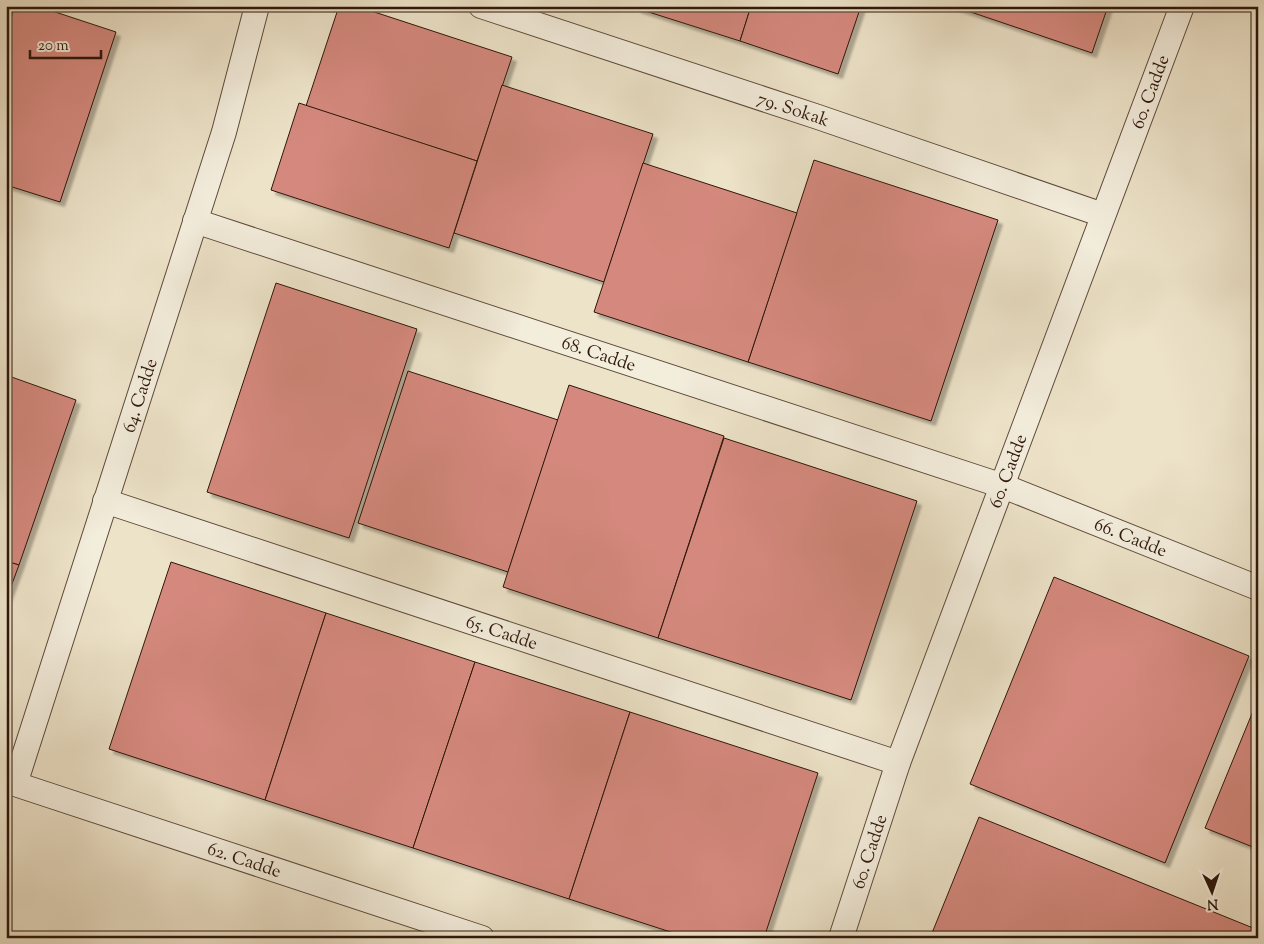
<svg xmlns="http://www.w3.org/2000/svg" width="1264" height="944" font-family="'Sorts Mill Goudy',serif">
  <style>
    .building { fill: #d5897e; stroke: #2e170b; filter: url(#shadow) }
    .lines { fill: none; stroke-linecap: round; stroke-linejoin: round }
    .minor-casing { stroke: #5e4a3a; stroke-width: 26 }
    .minor { stroke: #f3eddc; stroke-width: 24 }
    .labels { text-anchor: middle; stroke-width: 4; stroke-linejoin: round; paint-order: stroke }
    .street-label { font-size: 18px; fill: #2e170b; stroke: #f3eddc }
  </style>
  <defs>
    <filter id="shadow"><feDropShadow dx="4.5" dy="4.5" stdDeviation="1" flood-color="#0004"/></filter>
  </defs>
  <rect width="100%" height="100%" fill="#ede3c9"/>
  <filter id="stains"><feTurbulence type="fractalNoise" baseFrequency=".004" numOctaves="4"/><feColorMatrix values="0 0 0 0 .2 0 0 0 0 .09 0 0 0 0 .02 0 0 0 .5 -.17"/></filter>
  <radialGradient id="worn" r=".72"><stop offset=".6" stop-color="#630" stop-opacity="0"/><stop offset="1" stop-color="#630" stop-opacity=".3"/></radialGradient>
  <g class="building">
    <path d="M15 6H37L116 32 60 202 6 185V33Z"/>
    <path d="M339 6H356L512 57 477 161 306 106Z"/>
    <path d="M637 6H751L740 41 636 8Z"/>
    <path d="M751 6H861L838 74 740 41Z"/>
    <path d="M953 6H1108L1092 53Z"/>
    <path d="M502 85 653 134 604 282 454 233Z"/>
    <path d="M299 103 477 161 449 248 271 190Z"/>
    <path d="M814 160 998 220 931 421 748 362Z"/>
    <path d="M643 163 797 213 748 362 594 312Z"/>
    <path d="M276 283 417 329 349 538 207 492Z"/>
    <path d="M408 371 558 420 508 572 358 523Z"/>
    <path d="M6 375 76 400 19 565 6 561Z"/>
    <path d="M569 385 724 436 658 638 503 587Z"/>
    <path d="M724 438 917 501 851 700 658 638Z"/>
    <path d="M6 561 19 565 6 600Z"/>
    <path d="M171 562 326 613 265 800 109 749Z"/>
    <path d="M1054 577 1249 656 1165 863 970 784Z"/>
    <path d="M326 613 475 662 413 848 265 800Z"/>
    <path d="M475 662 630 712 569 899 413 848Z"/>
    <path d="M1258 699V849L1205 828Z"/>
    <path d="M630 712 818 773 764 938H689L569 899Z"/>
    <path d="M979 817 1258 930V938H930Z"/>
  </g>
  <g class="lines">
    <defs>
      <g id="minor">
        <path id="s1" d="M481 6 818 117 1103 215"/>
        <path id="s2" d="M195 221 1003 486 1258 588"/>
        <path id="s3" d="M105 501 898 763"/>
        <path id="s4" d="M6 781 482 938"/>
        <path id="s5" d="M15 784 224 132 257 6"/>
        <path id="s6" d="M841 938 898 763 1182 6"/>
      </g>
    </defs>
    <use href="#minor" class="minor-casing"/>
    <use href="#minor" class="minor"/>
  </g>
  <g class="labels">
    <g class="street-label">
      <text dy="6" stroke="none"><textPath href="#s6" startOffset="901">60. Cadde</textPath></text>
      <text dy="6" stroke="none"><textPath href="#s1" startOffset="329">79. Sokak</textPath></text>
      <text dy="6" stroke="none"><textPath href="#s2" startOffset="425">68. Cadde</textPath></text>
      <text dy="6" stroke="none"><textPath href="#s5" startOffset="408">64. Cadde</textPath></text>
      <text dy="6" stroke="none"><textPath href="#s6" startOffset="496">60. Cadde</textPath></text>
      <text dy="6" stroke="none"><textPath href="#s2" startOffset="988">66. Cadde</textPath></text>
      <text dy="6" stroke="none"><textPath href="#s3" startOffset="418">65. Cadde</textPath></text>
      <text dy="6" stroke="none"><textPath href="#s6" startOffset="91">60. Cadde</textPath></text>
      <text dy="6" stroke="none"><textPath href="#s4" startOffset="251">62. Cadde</textPath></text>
    </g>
  </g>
  <rect width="1264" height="944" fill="none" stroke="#ede3c9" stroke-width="25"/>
  <rect x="8" y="8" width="1249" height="929" fill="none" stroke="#2e170b" stroke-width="2.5"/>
  <rect x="12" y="12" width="1239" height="919" fill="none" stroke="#2e170b"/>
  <g transform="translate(1212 892) rotate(177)" stroke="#f3eddc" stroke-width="4" paint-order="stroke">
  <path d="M0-4L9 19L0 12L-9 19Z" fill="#2e170b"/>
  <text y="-8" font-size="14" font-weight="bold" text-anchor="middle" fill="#2e170b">N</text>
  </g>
  <path d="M30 50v8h71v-8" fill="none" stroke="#2e170b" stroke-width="2.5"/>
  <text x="38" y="50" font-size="15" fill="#2e170b" stroke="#f3eddc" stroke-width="4" paint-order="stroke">20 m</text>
  <rect width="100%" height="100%" filter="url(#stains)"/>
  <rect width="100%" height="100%" fill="url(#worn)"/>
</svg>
